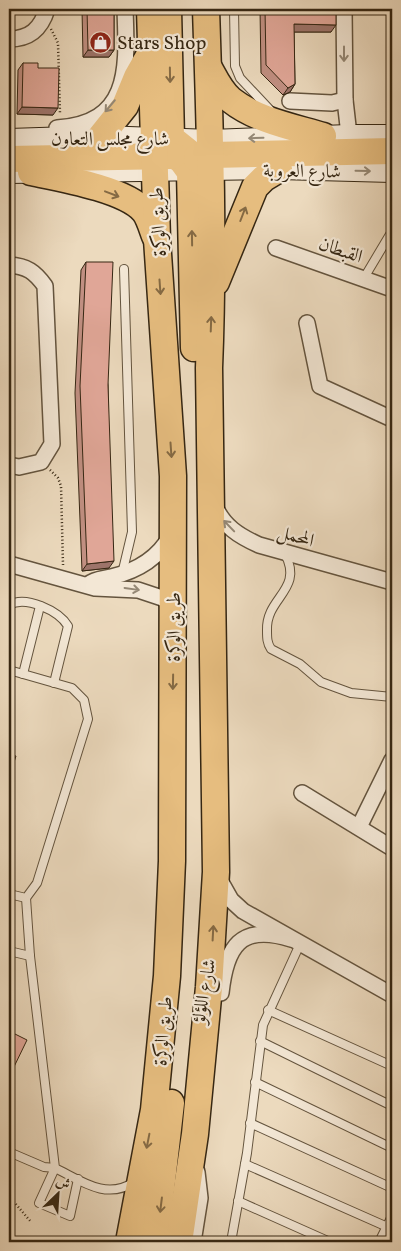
<svg xmlns="http://www.w3.org/2000/svg" width="401" height="1251" font-family="Vollkorn,Amiri,serif">
  <style>
    .lines { fill: none; stroke-linecap: round; stroke-linejoin: round }
    .lane-casing { stroke: #64543e; stroke-width: 10 }
    .street-casing { stroke: #64543e; stroke-width: 18 }
    .secondary-casing { stroke: #362713; stroke-width: 22 }
    .highway-casing { stroke: #362713; stroke-width: 29 }
    .path { stroke: #362713; stroke-width: 2.5; stroke-dasharray: 1 2.5; stroke-linecap: butt }
    .lane { stroke: #f3e7d5; stroke-width: 8 }
    .street { stroke: #f3e7d5; stroke-width: 15 }
    .secondary { stroke: #f3e7d5; stroke-width: 20 }
    .highway { stroke: #e6bd7f; stroke-width: 26 }
    .wall { fill: #c18f82; stroke: #362713 }
    .shaded-wall { fill: #9d746a; stroke: #362713 }
    .building { fill: #e0a697; stroke: #362713 }
    .oneway { stroke: #948774 }
    .oneway2 { stroke: #856a44 }
    .labels { text-anchor: middle; stroke-width: 4.5; stroke-linejoin: round; paint-order: stroke }
    .poi-label { font-size: 19px; fill: #362713; stroke: #f3e7d5; text-anchor: start }
    .street-label { font-size: 19px; fill: #362713; stroke: #f3e7d5 }
  </style>
  <rect width="100%" height="100%" fill="#ecdabe"/>
  <filter id="stains"><feTurbulence type="fractalNoise" baseFrequency=".004" numOctaves="4"/><feColorMatrix values="0 0 0 0 .2 0 0 0 0 .09 0 0 0 0 .02 0 0 0 .5 -.17"/></filter>
  <radialGradient id="worn" r=".72"><stop offset=".6" stop-color="#630" stop-opacity="0"/><stop offset="1" stop-color="#630" stop-opacity=".3"/></radialGradient>
  <g class="lines">
    <defs>
      <g id="lane">
        <path d="M234 9 235 66 240 78 271 111"/>
        <path d="M364 278 392 231"/>
        <path d="M285 554C304 590 266 597 267 630 267 638 267 643 271 649L300 664 321 682 351 693 392 697"/>
        <path d="M122 574 132 532 124 269"/>
        <path d="M9 605C26 595 59 611 68 626L54 683"/>
        <path d="M9 670 72 688 84 700 88 719 37 883 26 898 9 894"/>
        <path d="M23 674 40 606"/>
        <path d="M26 898 30 956 55 1168C80 1180 106 1201 134 1182"/>
        <path d="M9 951 30 956"/>
        <path d="M268 1010 392 1066"/>
        <path d="M260 1041 392 1106"/>
        <path d="M255 1082 392 1148"/>
        <path d="M250 1123 392 1188"/>
        <path d="M9 1152 44 1167 55 1168 39 1203 70 1216 78 1179"/>
        <path d="M245 1164 392 1229"/>
        <path d="M238 1201 330 1242"/>
        <path d="M231 1242 247 1153 263 1025 300 944"/>
        <path d="M379 1242 392 1216"/>
      </g>
      <g id="street">
        <path d="M344 9 345 100 349 135"/>
        <path d="M9 39C30 39 41 29 47 9"/>
        <path d="M290 101 332 103 345 100"/>
        <path d="M57 128C132 123 127 67 125 9"/>
        <path d="M276 248 392 289"/>
        <path d="M9 265C27 266 35 272 45 286L52 444 41 462 19 467 9 465"/>
        <path d="M307 323 320 386 392 419"/>
        <path d="M215 506C223 526 239 536 259 545L392 582"/>
        <path d="M9 564 95 588 138 590 162 598 173 605"/>
        <path d="M89 584C95 579 104 579 111 577 137 571 158 559 171 535"/>
        <path d="M302 793 392 848"/>
        <path d="M359 827 392 760"/>
        <path d="M218 877 231 900 243 911 392 995"/>
        <path d="M221 993C226 947 240 923 291 939"/>
        <path d="M193 1242 200 1198 197 1172"/>
      </g>
      <g id="secondary">
        <path d="M9 139 101 136 211 140 349 135H392"/>
        <path d="M9 173 279 169 392 172"/>
      </g>
      <g id="highway">
        <path d="M168 9 171 138 191 154"/>
        <path d="M209 68C215 79 221 92 231 100 256 120 293 127 323 136"/>
        <path d="M101 136 125 106 137 77 149 56"/>
        <path d="M153 138 182 161 190 172 194 348"/>
        <path d="M196 158 212 155 392 151"/>
        <path d="M9 159 172 156"/>
        <path d="M31 172C60 178 125 189 144 211 149 217 152 228 155 236"/>
        <path d="M216 282 255 187 264 178 279 169"/>
        <path d="M129 1242 154 1110 167 976 172 861 173 476 157 239 150 9"/>
        <path d="M155 1242 171 1103"/>
        <path d="M179 1242 195 1134 209 987 216 872 209 368C214 248 210 129 206 9"/>
      </g>
    </defs>
    <use href="#lane" class="lane-casing"/>
    <use href="#street" class="street-casing"/>
    <use href="#secondary" class="secondary-casing"/>
    <use href="#highway" class="highway-casing"/>
    <g class="path">
      <path d="M51 29 58 43 60 114"/>
      <path d="M50 470 58 478 61 486 63 565"/>
      <path d="M9 1196 31 1222"/>
    </g>
    <use href="#lane" class="lane"/>
    <use href="#street" class="street"/>
    <use href="#secondary" class="secondary"/>
    <use href="#highway" class="highway"/>
  </g>
  <g class="wall">
    <path d="M82 9H114V50L109 57H83Z"/>
    <path d="M260 9H336L331 32H294L295 84 290 92 283 95 261 73Z"/>
    <path d="M23 63 38 68 53 115 17 114 18 70Z"/>
    <path d="M86 262 108 385 109 568 82 571 75 393 81 270Z"/>
  </g>
  <g class="shaded-wall">
    <path d="M294 24 336 25 331 32H289Z"/>
    <path d="M88 50H114L109 57H83Z"/>
    <path d="M295 84 290 92 283 95 288 88Z"/>
    <path d="M22 107 58 108 53 115 17 114Z"/>
    <path d="M114 561 109 568 82 571 87 564Z"/>
  </g>
  <g class="building">
    <path d="M87 9H114V50H88Z"/>
    <path d="M265 9H336V25L294 24 295 84 288 88 266 65Z"/>
    <path d="M23 63H38V68H59L58 108 22 107Z"/>
    <path d="M86 262H113L108 385 114 561 87 564 80 386Z"/>
    <path d="M9 755 16 756 9 778Z"/>
    <path d="M9 1031 27 1040 11 1073H9Z"/>
  </g>
  <defs><path id="oneway-shaft" d="M-6 0H5M1.5-3L5.5 0L1.5 3" fill="none" stroke-width="1.6" stroke-linecap="round" stroke-linejoin="round" transform="scale(1.25)"/></defs>
  <g class="oneway">
    <use href="#oneway-shaft" transform="translate(344 54) rotate(90)"/>
    <use href="#oneway-shaft" transform="translate(110 106) rotate(130)"/>
    <use href="#oneway-shaft" transform="translate(256 138) rotate(178)"/>
    <use href="#oneway-shaft" transform="translate(363 171) rotate(1)"/>
    <use href="#oneway-shaft" transform="translate(229 526) rotate(-134)"/>
    <use href="#oneway-shaft" transform="translate(132 589) rotate(8)"/>
  </g>
  <g class="oneway2">
    <use href="#oneway-shaft" transform="translate(170 75) rotate(89)"/>
    <use href="#oneway-shaft" transform="translate(112 194) rotate(21)"/>
    <use href="#oneway-shaft" transform="translate(243 214) rotate(-69)"/>
    <use href="#oneway-shaft" transform="translate(192 238) rotate(-91)"/>
    <use href="#oneway-shaft" transform="translate(160 287) rotate(86)"/>
    <use href="#oneway-shaft" transform="translate(211 324) rotate(-88)"/>
    <use href="#oneway-shaft" transform="translate(171 450) rotate(86)"/>
    <use href="#oneway-shaft" transform="translate(173 682) rotate(91)"/>
    <use href="#oneway-shaft" transform="translate(213 933) rotate(-87)"/>
    <use href="#oneway-shaft" transform="translate(148 1141) rotate(101)"/>
    <use href="#oneway-shaft" transform="translate(161 1205) rotate(97)"/>
  </g>
  <defs>
    <symbol id="shop-disc" viewBox="-11 -11 22 22"><circle r="9.5" fill="#8f2418" stroke="#f3e7d5"/><path d="M-5-2.5h2.3a2.7 3.5 0 0 1 5.4 0H5L5.5 6h-11ZM-1.5-2.5h3a1.5 2.3 0 0 0-3 0Z" fill="#fff"/></symbol>
  </defs>
  <g fill-rule="evenodd">
    <use href="#shop-disc" x="88" y="30" width="25" height="25"/>
  </g>
  <g class="labels">
    <g class="poi-label">
      <text x="117" y="49">Stars Shop</text>
    </g>
    <g class="street-label">
      <text x="110" y="145">شارع مجلس التعاون</text>
      <text transform="translate(302 170) rotate(1)" y="7">شارع العروبة</text>
      <text transform="translate(157 222) rotate(-93)" y="7">طريق الوكرة</text>
      <text transform="translate(341 249) rotate(19)" y="7">القبطان</text>
      <text transform="translate(296 535) rotate(16)" y="7">المحمل</text>
      <text transform="translate(173 627) rotate(-90)" y="7">طريق الوكرة</text>
      <text transform="translate(203 991) rotate(-80)" y="7">شارع اللؤلؤ</text>
      <text transform="translate(162 1031) rotate(-85)" y="7">طريق الوكرة</text>
    </g>
  </g>
  <rect width="401" height="1251" fill="none" stroke="#ecdabe" stroke-width="30"/>
  <rect x="10" y="10" width="381" height="1231" fill="none" stroke="#362713" stroke-width="2.5"/>
  <rect x="15" y="15" width="371" height="1221" fill="none" stroke="#362713"/>
  <g transform="translate(58 1194) rotate(25)" stroke="#f3e7d5" stroke-width="4" paint-order="stroke">
  <path d="M0-4L9 19L0 12L-9 19Z" fill="#362713"/>
  <text y="-8" font-size="14" font-weight="bold" text-anchor="middle" fill="#362713">ش</text>
  </g>
  <rect width="100%" height="100%" filter="url(#stains)"/>
  <rect width="100%" height="100%" fill="url(#worn)"/>
</svg>
